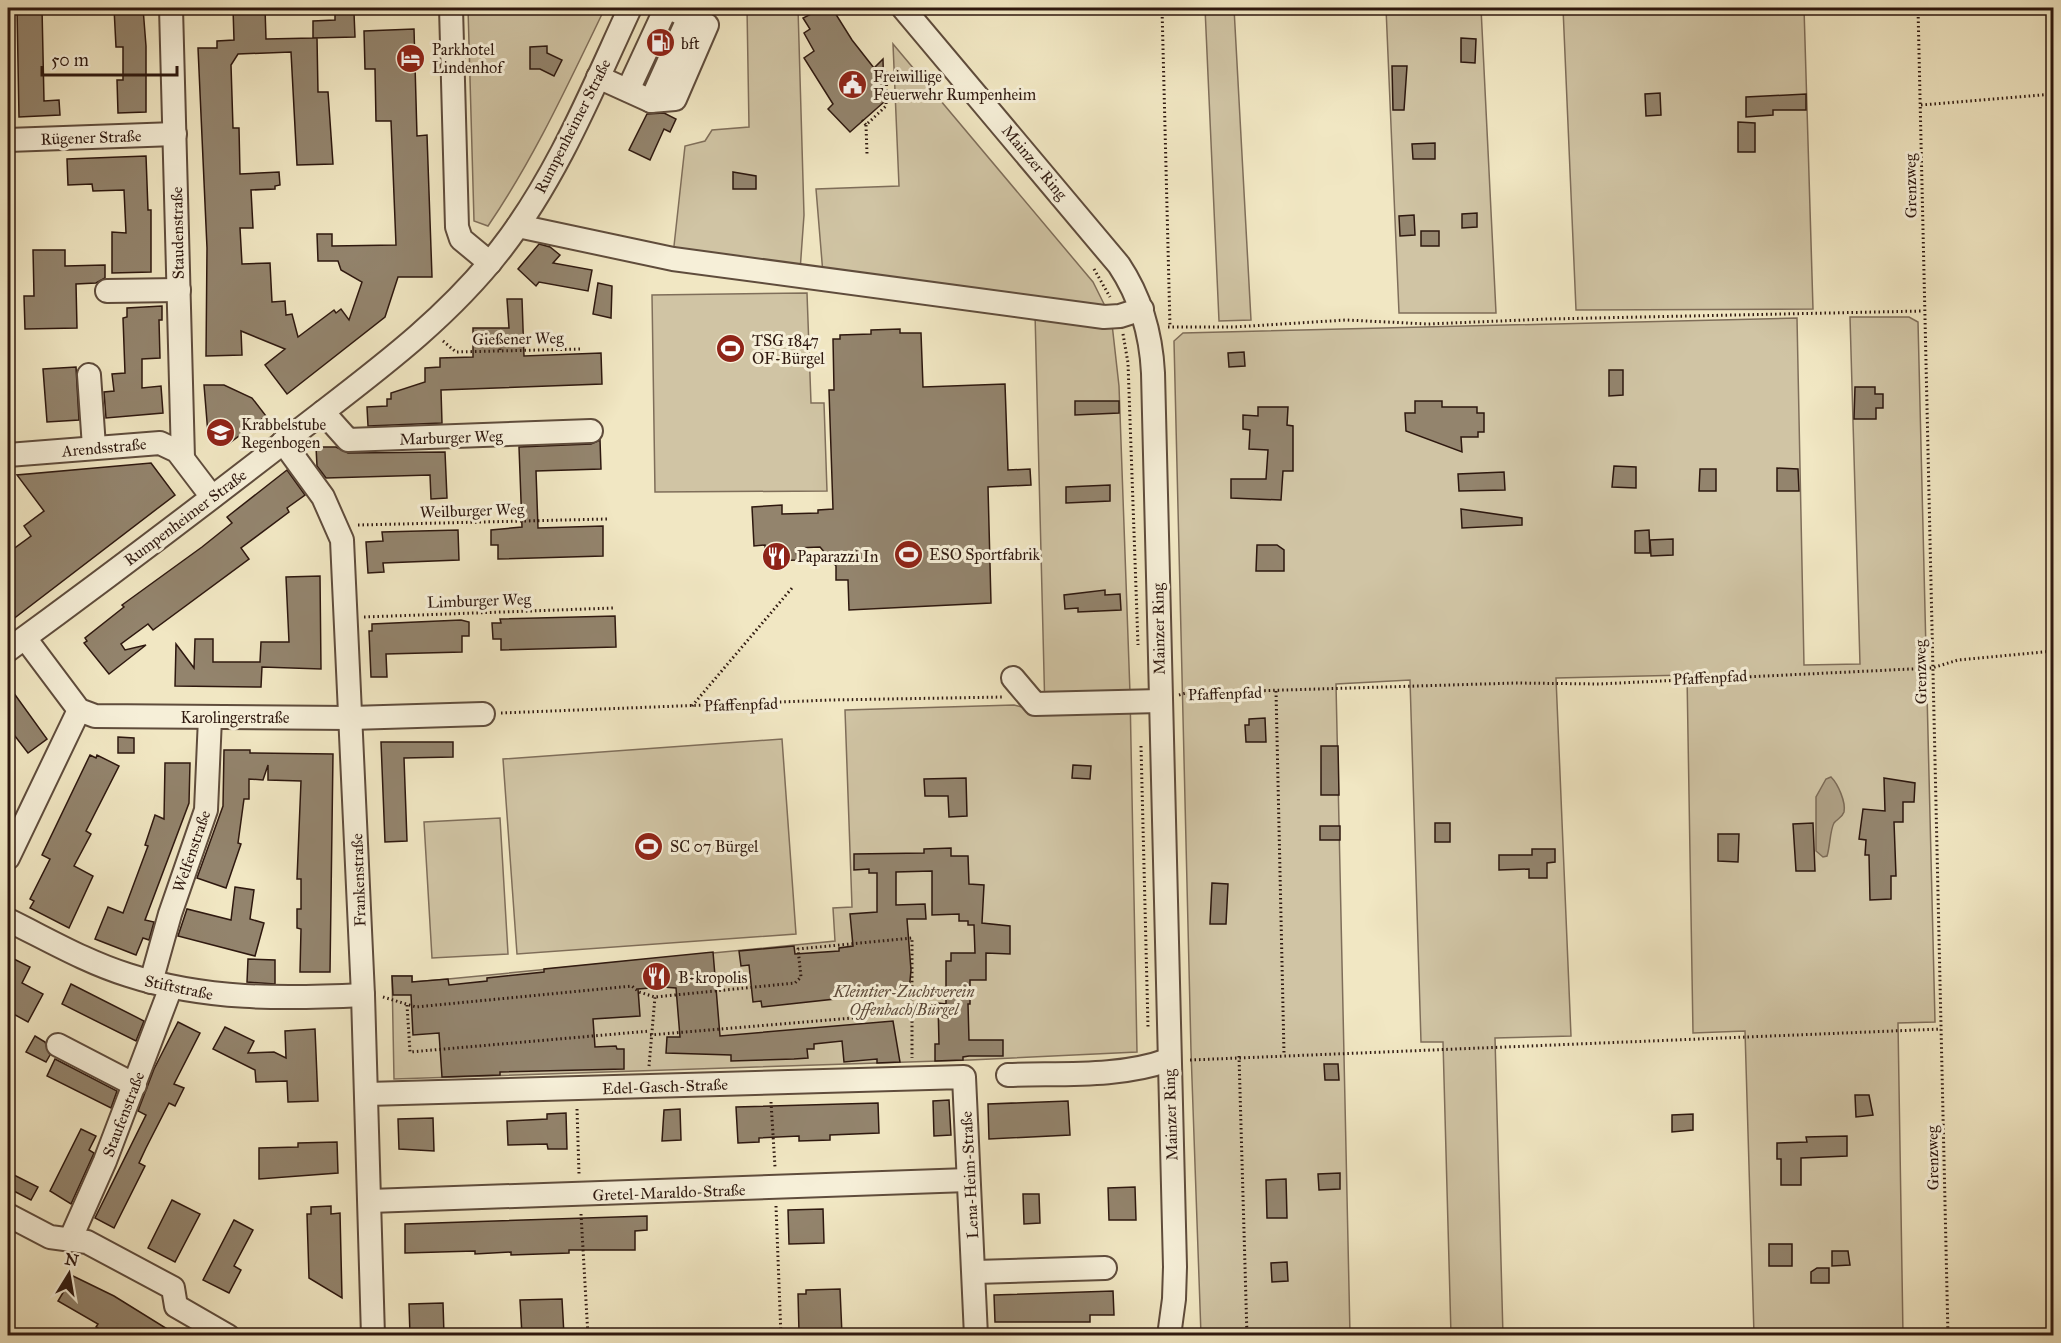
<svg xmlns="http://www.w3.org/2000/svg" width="2061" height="1343" font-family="'IM FELL Great Primer',serif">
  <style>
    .green { fill: #d0c4a4; stroke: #7f6e5a; stroke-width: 1.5 }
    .water { fill: #afa186; stroke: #7b6a56; stroke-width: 1.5 }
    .building { fill: #93846d; stroke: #2e180f; stroke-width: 1.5 }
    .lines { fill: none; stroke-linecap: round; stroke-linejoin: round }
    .minor-casing { stroke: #5f4c3c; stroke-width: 26 }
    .path { stroke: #2e180f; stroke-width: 3; stroke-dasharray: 1.5 3; stroke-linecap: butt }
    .minor { stroke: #f6efd8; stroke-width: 22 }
    .labels { text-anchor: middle; stroke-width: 6; stroke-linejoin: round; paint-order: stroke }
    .poi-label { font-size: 16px; fill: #2e180f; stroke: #f6efd8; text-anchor: start }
    .street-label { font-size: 16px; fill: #2e180f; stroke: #f6efd8 }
    .park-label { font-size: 16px; font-style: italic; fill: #5f4c3c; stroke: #f6efd8 }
  </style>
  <rect width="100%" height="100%" fill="#f1e7c3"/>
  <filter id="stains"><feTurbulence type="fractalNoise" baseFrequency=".00333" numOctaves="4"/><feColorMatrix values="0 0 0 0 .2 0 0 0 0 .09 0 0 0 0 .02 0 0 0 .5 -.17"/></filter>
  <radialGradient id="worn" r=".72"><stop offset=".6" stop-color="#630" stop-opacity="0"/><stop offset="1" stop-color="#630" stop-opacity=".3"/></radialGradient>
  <g class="green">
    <path d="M468 8H605C569 82 535 157 488 226L474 221Z"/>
    <path d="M747 8H798L804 215 800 271 673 255 685 146 705 141 712 130 749 127Z"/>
    <path d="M1205 8H1234L1251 320 1219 321Z"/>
    <path d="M1386 8H1481L1496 313H1399Z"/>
    <path d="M1563 8H1804L1813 309 1576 310Z"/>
    <path d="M893 44 1093 282 1105 306 823 274 816 189 899 186Z"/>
    <path d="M807 293 811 403H824L827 491 655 492 652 295Z"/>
    <path d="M1035 313 1112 324 1119 386 1130 693 1137 1052 970 1060 394 1079 392 976H412V982L448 979 835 941 833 908 852 907 845 710 1014 705 1045 713Z"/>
    <path d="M1850 317H1909L1918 322 1935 1022 1898 1023 1903 1335H1754L1745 1031 1693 1033 1687 675 1556 678 1571 1036 1495 1038 1503 1336 1451 1335 1443 1042H1421L1410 680 1336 684 1350 1335H1201L1191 1051 1174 341 1183 333 1797 318 1804 665 1860 664Z"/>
    <path d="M782 739 796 934 517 954 503 759Z"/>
    <path d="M500 818 508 954 432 958 424 822Z"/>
  </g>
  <path class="water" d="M1831 777C1838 784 1846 802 1844 812 1842 818 1837 819 1834 823 1830 830 1830 847 1827 856L1823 857 1816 851V797L1826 779Z"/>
  <g class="building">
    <path d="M17 8H42L44 101 59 100 60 115 19 117Z"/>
    <path d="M114 8H143L146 46V112L118 113 117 80H123V47H116Z"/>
    <path d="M233 8H265L266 39 313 38V21L335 20V14L354 13 355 37 313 38H317L318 92H328L333 164 297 165 291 52 238 54 231 65 233 128H239L240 174 279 172 280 185 275 186V189L251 190 253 228H240L242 264 270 263 272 302 285 301 286 315 292 314 298 337 334 310 336 313 341 309 349 320 362 282 341 270 338 261H318L317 234H332V246L396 245 391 121H376L375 69H365L364 31 414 29 417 136 427 135 432 277H398L385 317 287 394 265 365 285 349 241 331 242 355 206 356 207 248 198 48H217V41L234 40Z"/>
    <path d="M823 8H832L852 40 874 68 883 59 884 102 850 132 828 109 833 104 804 58 814 51 804 33 810 29 803 18Z"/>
    <path d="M1461 38 1476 39 1475 63 1461 62Z"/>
    <path d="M547 46V53L562 60 554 76 540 69H530V47Z"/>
    <path d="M1392 66H1407L1404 110H1393Z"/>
    <path d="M1660 93 1661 115 1646 116 1645 94Z"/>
    <path d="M1806 94V110H1773V115L1746 117V97Z"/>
    <path d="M664 113 676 119 670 132 664 129 650 160 629 150 647 114Z"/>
    <path d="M1738 122 1755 123V152H1738Z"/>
    <path d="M1435 143V159H1413L1412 144Z"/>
    <path d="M146 156 148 210H151V272L112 273V232L126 233 124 190 93 191 92 184 68 185 67 159Z"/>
    <path d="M733 172 756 176V189H733Z"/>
    <path d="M1477 213V227L1462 228V214Z"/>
    <path d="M1414 215 1415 235 1400 236 1399 216Z"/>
    <rect x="1421" y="231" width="18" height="15"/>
    <path d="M539 244 550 247 560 255 553 263 592 270 588 291 539 282 536 286 518 269Z"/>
    <path d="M33 250H65V266L105 265V278L96 283 76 284 77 328 25 329 24 296H34Z"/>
    <path d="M598 283 612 286 611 318 593 314Z"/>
    <path d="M507 299H522L524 356 601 353 602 384 441 390 442 423 368 426 367 407 387 406V399H391V393L425 382V368L440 367V358L473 357V328H509Z"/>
    <path d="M162 306V320H159L160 358 142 359V388L161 386 163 413 106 418 104 392 114 391 112 374 125 373 123 318 127 317V308Z"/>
    <path d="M900 329V333H921L923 387 1005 384 1008 470 1030 469 1031 485 988 487 991 603 849 610 848 580H836V566L820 547 796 548 797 560 766 561 765 545 754 546 752 507 782 505V514L818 513V510L833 509 829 390H834L833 339H840V335L871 334V330Z"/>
    <path d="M1244 352 1245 366 1229 367 1228 353Z"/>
    <path d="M76 367 79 420 47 422 43 369Z"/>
    <path d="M1609 370H1623V395L1609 396Z"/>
    <path d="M204 385H224L252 398 266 416 228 444 208 434Z"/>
    <path d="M1855 387H1875V394H1883V408H1876V419H1854Z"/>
    <path d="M1075 401H1119V413L1075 415Z"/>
    <path d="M1415 401H1442V407H1477V413H1484V432H1478V437H1461L1462 452 1406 431 1405 413H1415Z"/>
    <path d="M1258 407H1288L1287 425 1293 426V471H1283L1281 500 1231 498V479H1266L1268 450 1249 449 1250 430 1243 429V415L1258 416Z"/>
    <path d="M600 440 601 469 536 471 538 528 603 526V556L498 559V545H491V530L522 527 519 447 591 444Z"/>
    <path d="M316 447H336L348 453 445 452 447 498 431 499 430 475 326 478 317 466Z"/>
    <path d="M151 463 175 495 8 623V553L31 536 24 526 44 511 17 475Z"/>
    <path d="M1614 466 1636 467V488L1612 487Z"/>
    <path d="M1777 468 1798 469 1799 491H1777Z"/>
    <path d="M1700 469H1716V491H1699Z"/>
    <path d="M287 470 305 495 287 508 289 512 241 548 249 559 153 630 148 624 121 644 125 650 146 645 109 674 84 643 87 641 85 638 124 607 122 605 202 547 232 523 227 517Z"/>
    <path d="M1504 472 1505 490 1459 491 1458 474Z"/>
    <path d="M1110 485V501L1066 503V487Z"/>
    <path d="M1461 509 1522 518V525L1462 528Z"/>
    <path d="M458 530 459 560 383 563 384 572 368 573 366 542 383 541 382 532Z"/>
    <path d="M1649 530 1650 553H1635V531Z"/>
    <path d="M1673 539V555L1651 556 1650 540Z"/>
    <path d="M1257 545H1277L1284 550V571H1256Z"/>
    <path d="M320 576 321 669 262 667 261 687 175 686 176 644 194 668 195 639H213V662H260L261 642H289L286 577Z"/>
    <path d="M1105 590V595L1120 594 1121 610 1078 612V608L1065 609 1064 595Z"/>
    <path d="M615 616 616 647 501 650V639H493L492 623H501L500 619Z"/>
    <path d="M461 620 469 622V636H462V652L386 654 387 677H371L369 631H372V624Z"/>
    <path d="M8 685 47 739 28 753 8 727Z"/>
    <path d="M1265 718 1266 742H1246L1245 725H1249V719Z"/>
    <path d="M118 737 134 738V753H118Z"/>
    <path d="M381 742H453V757L404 758 407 841 385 842Z"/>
    <path d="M1321 746H1338L1339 795H1321Z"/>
    <path d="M224 750H250V753L333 754 330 972H300L301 929 297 928V909H301V879H297L301 781 268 780V765L263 780 249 779V799H244L238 843 241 844 226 888 197 878 223 806Z"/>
    <path d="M90 755 96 758 97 755 119 766 86 831 91 834 74 866 93 876 69 928 30 908 34 901 30 899 50 859 42 855Z"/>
    <path d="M165 763H190L189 803 145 920 154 922 149 940 143 938 136 955 95 939 108 907 123 913 148 846 145 845 155 815 164 819Z"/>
    <path d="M1073 765 1091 766 1090 779 1072 778Z"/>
    <path d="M966 778 967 816 949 817 948 796H925L924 779Z"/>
    <path d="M1884 778 1915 783 1914 802H1903V822H1894L1896 876H1891V899L1870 900 1869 855H1865L1866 840 1859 839 1863 809 1885 811Z"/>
    <rect x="1435" y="823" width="15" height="19"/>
    <path d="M1813 823 1815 871H1796L1793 824Z"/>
    <rect x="1320" y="826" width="20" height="14"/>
    <path d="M1718 834H1739L1738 862 1718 861Z"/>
    <path d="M951 848V856H968L969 884 984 885 982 923 1010 926V954L986 953V980H970V1004H968L969 1040H1003V1056H969L963 1057V1060L935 1061V1044H939L938 1003 946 1004V961H951V953H975L974 925H968V921H959V914L932 915V871L896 872V905L925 904 926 919H907L911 970 909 991H834L835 999 762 1007 761 1001 753 1002 749 965 741 966 739 951 794 946 795 954 839 951V948L853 946 850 914 877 912V873H869V869L854 870V854L924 853V849Z"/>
    <path d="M1532 849H1555V862L1547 863V878H1529V869L1499 870V855H1532Z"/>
    <path d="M1212 883 1228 884 1226 924H1210Z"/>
    <path d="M235 887 254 890 250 919 264 923 255 956 178 936 187 909 231 920Z"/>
    <path d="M713 952 720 1036 893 1021 900 1062 877 1063V1059L844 1062 842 1041 814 1044V1049H807L808 1058 794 1059 731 1061V1055L666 1053 667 1037H680L676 988 663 987 638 989 640 1016 593 1019 595 1047 616 1046 617 1049H624V1069L500 1072V1075L442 1077 439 1033 413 1035 411 995H393L392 976H412V982L448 979 449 985 487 981V978L544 972V969Z"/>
    <path d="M8 956 30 967 22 983 43 994 28 1022 8 1011Z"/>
    <path d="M248 959 275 960V984L247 982Z"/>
    <path d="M71 984 144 1021 136 1041 62 1004Z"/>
    <path d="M178 1022 200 1033 174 1084 184 1088 175 1106 169 1103 146 1148 139 1163 145 1166 114 1228 95 1218 146 1115 138 1111 154 1069Z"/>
    <path d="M225 1027 254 1041 248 1053 274 1052 286 1058 285 1031 315 1029 318 1101 288 1102 287 1081 256 1082 255 1070 213 1049Z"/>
    <path d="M35 1036 45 1042 50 1055 46 1062 26 1052Z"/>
    <path d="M55 1059 117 1091 111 1108 47 1076Z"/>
    <path d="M1324 1064H1338L1339 1080H1325Z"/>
    <path d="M1855 1095H1869L1873 1115 1856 1117Z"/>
    <path d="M949 1100 951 1135 934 1136 933 1101Z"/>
    <path d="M1068 1101 1070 1135 989 1139 988 1104Z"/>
    <path d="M878 1103 879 1133 830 1135V1140L799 1141V1136L759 1138V1142L738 1143 736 1107Z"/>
    <path d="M680 1109 681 1140 662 1141 664 1110Z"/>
    <path d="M566 1113 567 1149H548L547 1144 508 1145 507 1121 547 1119V1114Z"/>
    <path d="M1693 1114V1130L1672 1132V1115Z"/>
    <path d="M433 1118 434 1151 399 1149 398 1119Z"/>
    <path d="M81 1129 96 1136 89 1150 94 1153 71 1204 50 1191Z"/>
    <path d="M1847 1136V1156L1801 1158V1185H1781V1159H1777V1143L1807 1142 1806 1137Z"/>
    <path d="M337 1142 338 1173 259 1179V1148L298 1147V1143Z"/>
    <path d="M8 1172 38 1187 31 1200 8 1188Z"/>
    <path d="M1340 1173V1189L1319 1190 1318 1174Z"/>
    <path d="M1286 1179 1287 1218H1267L1266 1180Z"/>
    <path d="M1135 1187 1136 1220H1109L1108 1188Z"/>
    <path d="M1023 1194H1039L1040 1223 1024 1224Z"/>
    <path d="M172 1200 200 1214 175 1262 148 1248Z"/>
    <path d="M331 1206V1214L340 1213 342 1298 309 1278 307 1214H311V1207Z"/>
    <path d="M823 1209 824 1243 789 1244 788 1210Z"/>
    <path d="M647 1216V1230L635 1231V1250H569V1253L511 1255V1252L475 1254V1251L405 1253V1224Z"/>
    <path d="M234 1220 253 1230 234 1266 241 1270 229 1293 203 1280Z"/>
    <rect x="1769" y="1244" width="23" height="22"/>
    <path d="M1832 1251H1848L1850 1265 1832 1266Z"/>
    <path d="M1287 1262 1288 1281 1272 1282 1271 1263Z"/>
    <path d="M1817 1268H1829V1283H1811V1272Z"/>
    <path d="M73 1276 114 1296 177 1335H110L96 1327 98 1324 58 1301Z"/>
    <path d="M840 1289 842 1335H808L807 1332H799L798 1294H806V1290Z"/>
    <path d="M1113 1291 1114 1315H1090V1322H995L994 1295Z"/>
    <path d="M562 1299 564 1335H522L520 1300Z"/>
    <path d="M443 1303 444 1335H410L409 1304Z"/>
  </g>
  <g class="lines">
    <defs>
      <g id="minor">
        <path d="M171 8 183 458"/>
        <path d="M451 8 457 227 461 239 490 263"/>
        <path d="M903 8 1119 265C1141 298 1151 333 1153 373L1175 1267 1174 1299 1169 1336"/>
        <path d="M598 77 651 101 675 99 707 25 669 8"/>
        <path d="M628 90 666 8"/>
        <path d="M651 101 689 17"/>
        <path d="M8 140 175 134"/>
        <path d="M518 226 673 259 1104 317 1120 316 1142 309"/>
        <path d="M107 291 179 290"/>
        <path d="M89 375 94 447"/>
        <path d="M323 412 348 440 591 431"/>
        <path d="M283 442 323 497 342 540 363 995 373 1336"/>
        <path d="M8 455 160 443 177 451 212 497"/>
        <path d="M25 638 79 710 95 716 351 718 483 714"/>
        <path d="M8 650C104 580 199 508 293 435 366 378 443 324 501 249 557 177 592 90 630 8"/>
        <path d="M1013 678 1035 704 1160 701"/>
        <path d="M8 858 79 710"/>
        <path d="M8 920C47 939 86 962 128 975 205 1000 283 999 363 995"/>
        <path d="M151 982 170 914 206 810 210 718"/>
        <path d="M58 1045 135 1085"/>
        <path d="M1008 1075C1059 1073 1119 1078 1168 1060"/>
        <path d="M367 1094 964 1077 976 1336"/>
        <path d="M370 1201 968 1180"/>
        <path d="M8 1215 50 1237 87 1242 173 1288 176 1306 228 1336"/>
        <path d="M70 1240 105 1161 171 987"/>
        <path d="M975 1272 1105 1268"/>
      </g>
    </defs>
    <use href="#minor" class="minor-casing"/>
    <g class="path">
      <path d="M1162 8 1170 327"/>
      <path d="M1918 8 1948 1336"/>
      <path d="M1921 105 2054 94"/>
      <path d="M862 120 866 125 886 106 887 69"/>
      <path d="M866 125 867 154"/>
      <path d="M1094 269 1110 297"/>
      <path d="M1168 327H1234L1346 320 1428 324 1548 319 1923 311"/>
      <path d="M1123 334 1128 363 1138 645"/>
      <path d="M443 341 456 352 582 349"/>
      <path d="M500 350V338"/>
      <path d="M358 525 607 519"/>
      <path d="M364 617 613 608"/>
      <path d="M1276 691 1284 1054"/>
      <path d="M1179 695 1186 693 1516 683 1599 684 1932 668 1958 660 2054 651"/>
      <path d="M692 706 792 588"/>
      <path d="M501 713 831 700 1004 697"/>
      <path d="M1141 746 1148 1027"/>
      <path d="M383 997 416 1007 632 986 639 992 655 997 795 983 801 977 798 949 912 938V1058"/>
      <path d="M407 1005 410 1052 650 1031"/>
      <path d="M650 1035 912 1013"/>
      <path d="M1239 1056 1247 1336"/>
      <path d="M1190 1060 1941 1029"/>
      <path d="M649 1066 655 997"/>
      <path d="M771 1102 775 1167"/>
      <path d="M577 1109 579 1174"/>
      <path d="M776 1206 781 1336"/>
      <path d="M581 1214 588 1336"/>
    </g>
    <use href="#minor" class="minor"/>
  </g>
  <defs>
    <symbol id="fuel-disc" viewBox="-11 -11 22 22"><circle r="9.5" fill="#8f2418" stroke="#f6efd8"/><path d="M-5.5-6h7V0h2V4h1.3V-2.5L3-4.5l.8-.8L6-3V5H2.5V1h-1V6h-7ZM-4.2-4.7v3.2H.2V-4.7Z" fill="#fff"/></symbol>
    <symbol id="hotel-disc" viewBox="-11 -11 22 22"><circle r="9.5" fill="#8f2418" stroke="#f6efd8"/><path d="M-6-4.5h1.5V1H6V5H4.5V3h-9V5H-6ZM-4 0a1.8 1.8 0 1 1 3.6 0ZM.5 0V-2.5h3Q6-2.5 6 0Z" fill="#fff"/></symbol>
    <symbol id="civic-disc" viewBox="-11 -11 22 22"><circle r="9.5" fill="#8f2418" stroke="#f6efd8"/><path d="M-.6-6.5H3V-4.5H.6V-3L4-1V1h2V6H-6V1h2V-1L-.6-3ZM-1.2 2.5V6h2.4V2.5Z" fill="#fff"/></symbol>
    <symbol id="stadium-disc" viewBox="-11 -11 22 22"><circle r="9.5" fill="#8f2418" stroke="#f6efd8"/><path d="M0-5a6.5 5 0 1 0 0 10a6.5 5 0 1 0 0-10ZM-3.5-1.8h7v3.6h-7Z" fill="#fff"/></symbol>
    <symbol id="school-disc" viewBox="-11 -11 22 22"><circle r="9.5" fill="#8f2418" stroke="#f6efd8"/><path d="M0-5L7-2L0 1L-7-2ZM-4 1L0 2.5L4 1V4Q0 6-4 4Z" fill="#fff"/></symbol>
    <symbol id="restaurant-disc" viewBox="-11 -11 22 22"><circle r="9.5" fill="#8f2418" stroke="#f6efd8"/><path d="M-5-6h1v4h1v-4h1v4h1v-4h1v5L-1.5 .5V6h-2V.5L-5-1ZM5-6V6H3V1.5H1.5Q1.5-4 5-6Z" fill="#fff"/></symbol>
  </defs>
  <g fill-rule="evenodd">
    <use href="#fuel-disc" x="644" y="26" width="33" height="33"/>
    <use href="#hotel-disc" x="394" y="42" width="33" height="33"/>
    <use href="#civic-disc" x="836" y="68" width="33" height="33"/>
    <use href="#stadium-disc" x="714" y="332" width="33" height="33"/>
    <use href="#school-disc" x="204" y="416" width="33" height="33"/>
    <use href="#stadium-disc" x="892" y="538" width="33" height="33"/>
    <use href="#restaurant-disc" x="760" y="540" width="33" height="33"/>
    <use href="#stadium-disc" x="632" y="830" width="33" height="33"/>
    <use href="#restaurant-disc" x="640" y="960" width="33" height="33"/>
  </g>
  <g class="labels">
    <g class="poi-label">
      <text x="681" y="49">bft</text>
      <text x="432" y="55">Parkhotel<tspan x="432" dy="18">Lindenhof</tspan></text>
      <text x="873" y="82">Freiwillige<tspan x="873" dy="18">Feuerwehr Rumpenheim</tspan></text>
      <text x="752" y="346">TSG 1847<tspan x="752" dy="18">OF-Bürgel</tspan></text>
      <text x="241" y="430">Krabbelstube<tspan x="241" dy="18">Regenbogen</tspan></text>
      <text x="929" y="560">ESO Sportfabrik</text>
      <text x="797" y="562">Paparazzi In</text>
      <text x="670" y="852">SC 07 Bürgel</text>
      <text x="678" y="983">B-kropolis</text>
    </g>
    <g class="street-label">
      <text transform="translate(572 126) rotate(-63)" y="6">Rumpenheimer Straße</text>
      <text transform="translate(91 137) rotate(-2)" y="6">Rügener Straße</text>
      <text transform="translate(1035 162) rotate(50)" y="6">Mainzer Ring</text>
      <text transform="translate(1910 186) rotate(-91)" y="6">Grenzweg</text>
      <text transform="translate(177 233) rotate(-91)" y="6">Staudenstraße</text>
      <text transform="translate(518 338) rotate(-1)" y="6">Gießener Weg</text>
      <text transform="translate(451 437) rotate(-2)" y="6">Marburger Weg</text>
      <text transform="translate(104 447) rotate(-5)" y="6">Arendsstraße</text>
      <text transform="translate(472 510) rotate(-2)" y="6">Weilburger Weg</text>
      <text transform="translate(185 517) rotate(-37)" y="6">Rumpenheimer Straße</text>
      <text transform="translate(479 600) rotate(-2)" y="6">Limburger Weg</text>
      <text transform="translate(1158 629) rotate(-91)" y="6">Mainzer Ring</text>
      <text transform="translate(1920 672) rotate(-91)" y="6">Grenzweg</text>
      <text transform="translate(1710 677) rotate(-3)" y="6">Pfaffenpfad</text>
      <text transform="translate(1225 693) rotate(-2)" y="6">Pfaffenpfad</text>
      <text transform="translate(741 704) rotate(-2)" y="6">Pfaffenpfad</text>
      <text x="235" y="723">Karolingerstraße</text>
      <text transform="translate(191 851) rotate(-71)" y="6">Welfenstraße</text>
      <text transform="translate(358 880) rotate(-92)" y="6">Frankenstraße</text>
      <text transform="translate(179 987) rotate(12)" y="6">Stiftstraße</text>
      <text transform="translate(665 1086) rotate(-2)" y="6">Edel-Gasch-Straße</text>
      <text transform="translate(123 1114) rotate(-69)" y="6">Staufenstraße</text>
      <text transform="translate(1170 1115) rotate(-92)" y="6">Mainzer Ring</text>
      <text transform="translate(1932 1158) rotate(-91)" y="6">Grenzweg</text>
      <text transform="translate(969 1175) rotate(-93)" y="6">Lena-Heim-Straße</text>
      <text transform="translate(669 1192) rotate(-2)" y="6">Gretel-Maraldo-Straße</text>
    </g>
    <g class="park-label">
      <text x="904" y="997">Kleintier-Zuchtverein<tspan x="904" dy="18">Offenbach/Bürgel</tspan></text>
    </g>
  </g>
  <rect width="2061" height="1343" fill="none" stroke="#f1e7c3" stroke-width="30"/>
  <rect x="9" y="9" width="2043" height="1325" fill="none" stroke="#2e180f" stroke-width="3"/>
  <rect x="15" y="15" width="2031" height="1313" fill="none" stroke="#2e180f" stroke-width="1.5"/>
  <g transform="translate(69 1274) rotate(11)" stroke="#f6efd8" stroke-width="4.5" paint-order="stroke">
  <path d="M0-4.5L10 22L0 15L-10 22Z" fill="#2e180f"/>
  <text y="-9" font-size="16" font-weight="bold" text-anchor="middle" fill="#2e180f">N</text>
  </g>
  <path d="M42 66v9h135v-9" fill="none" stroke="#2e180f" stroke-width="3"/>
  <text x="51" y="66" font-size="18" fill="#2e180f" stroke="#f6efd8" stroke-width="4.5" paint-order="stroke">50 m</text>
  <rect width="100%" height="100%" filter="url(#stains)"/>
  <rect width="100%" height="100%" fill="url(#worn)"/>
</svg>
